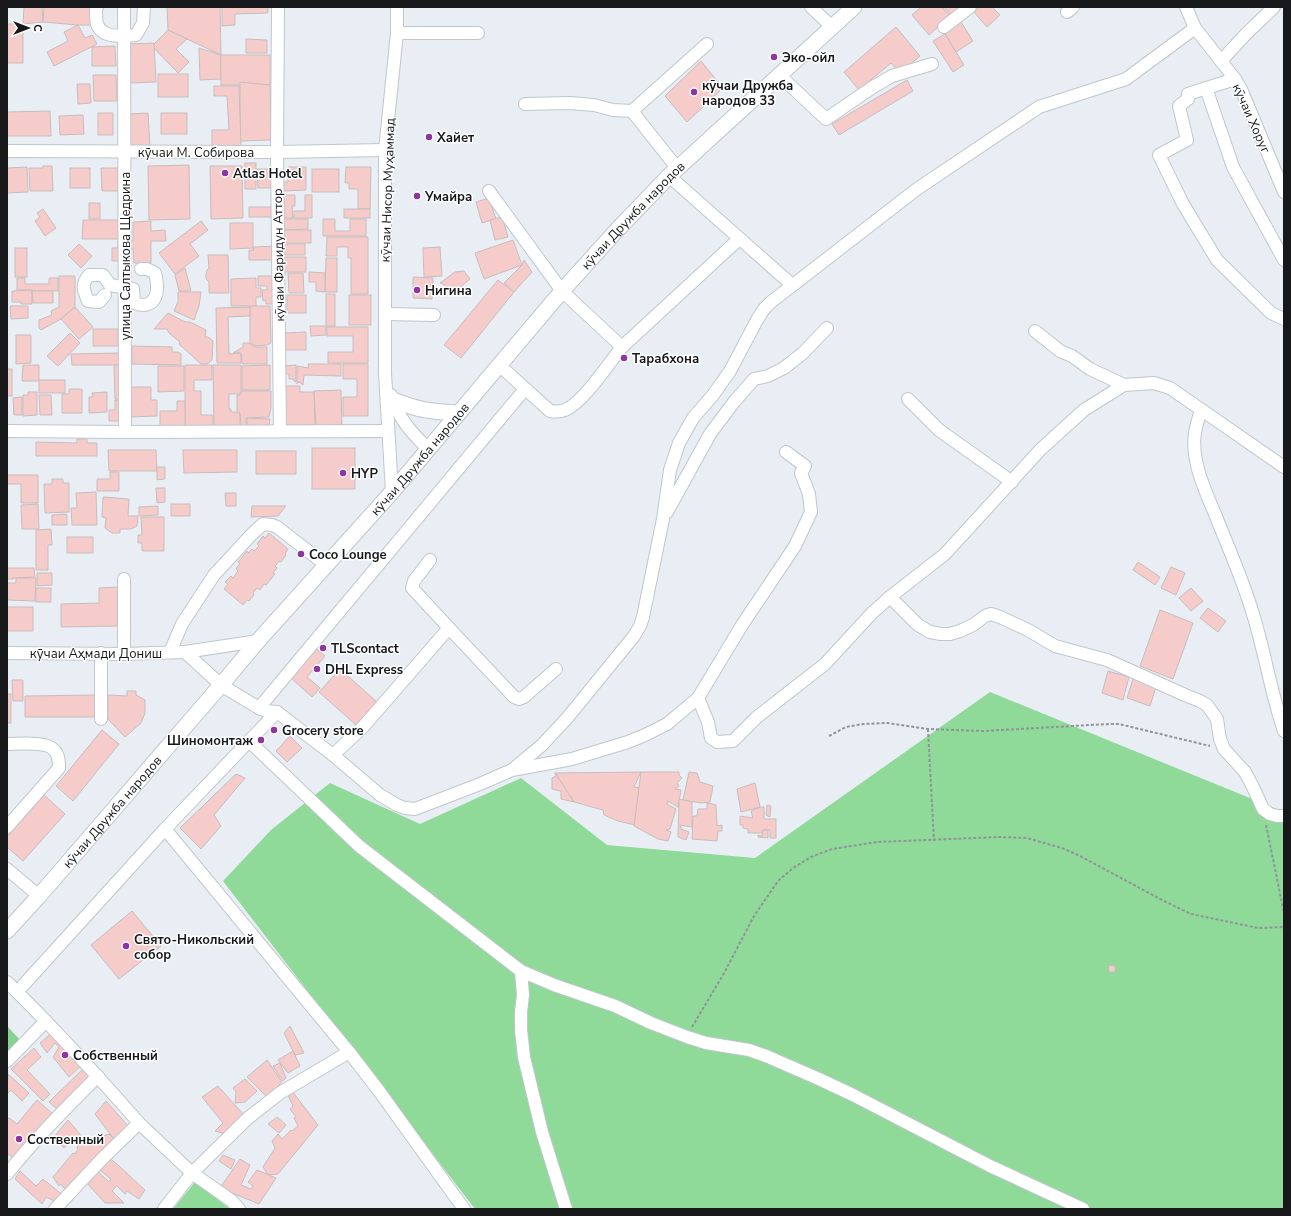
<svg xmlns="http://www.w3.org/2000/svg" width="1291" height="1216" font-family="'Nunito Sans',sans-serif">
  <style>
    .green { fill: #8fda99 }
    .forest { fill: #86d290 }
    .building { fill: #f6ccca; stroke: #c7bdbd }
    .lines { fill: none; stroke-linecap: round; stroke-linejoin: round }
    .minor-casing { stroke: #c0c6cc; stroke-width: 14 }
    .major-casing { stroke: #c0c6cc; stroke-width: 17 }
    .path { stroke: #909499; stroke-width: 2; stroke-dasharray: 3 2; stroke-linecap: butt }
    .minor { stroke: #fff; stroke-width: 12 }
    .major { stroke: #fff; stroke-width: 15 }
    .poi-dot { fill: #8f35a0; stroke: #fff; stroke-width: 1.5 }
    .labels { text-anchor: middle; stroke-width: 3; stroke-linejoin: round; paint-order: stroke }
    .poi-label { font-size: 13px; font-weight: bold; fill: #16181a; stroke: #fff; text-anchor: start }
    .street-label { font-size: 13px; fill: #16181a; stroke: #fff }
  </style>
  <rect width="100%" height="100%" fill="#e9eef5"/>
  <g class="green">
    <path d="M990 692 1284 812V1209H475L223 881 271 830 330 783 420 824 521 778 607 845 755 858Z"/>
    <path d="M195 1182 230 1209H173Z"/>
  </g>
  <path class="forest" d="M7 1026 23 1043 7 1058Z"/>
  <g class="building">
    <path d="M24 7H42L43 22 23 24Z"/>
    <path d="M44 7H92L91 25H78L43 22Z"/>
    <path d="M167 7H220L221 55 168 30Z"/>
    <path d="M222 7H268V13L235 14V25L222 26Z"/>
    <path d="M921 7H942L950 16 929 35 912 15Z"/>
    <path d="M944 7H960L951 15Z"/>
    <path d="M980 7H992L1000 15 987 27 974 12Z"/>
    <path d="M961 22 973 41 956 52 945 34Z"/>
    <rect x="7" y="24" width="16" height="39"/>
    <path d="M78 25 85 38 92 35 97 44 54 66 47 52 68 41 64 32Z"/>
    <path d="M896 27 920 56 900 73 891 63 859 90 844 72Z"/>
    <path d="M168 30 187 39 176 49 189 62 178 73 152 46Z"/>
    <path d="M945 34 964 65 953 72 933 41Z"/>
    <path d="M246 39 267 40V53H246Z"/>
    <path d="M154 43 156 82 130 83 128 44Z"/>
    <path d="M115 46 116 66H92V47Z"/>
    <path d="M199 48 221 55V79L200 80Z"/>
    <rect x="221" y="55" width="49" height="30"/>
    <path d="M701 61 723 88 687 122 665 96Z"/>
    <rect x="158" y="74" width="30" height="23"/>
    <path d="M93 75H116L117 101H94Z"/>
    <path d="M907 80 913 91 839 135 832 124Z"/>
    <path d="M240 82 270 85 271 140 240 141Z"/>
    <path d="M77 84H90L91 103 78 104Z"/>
    <path d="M214 86H239L241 146 212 147V130H229L227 96H214Z"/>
    <path d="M50 111 51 136H7V112Z"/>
    <rect x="98" y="113" width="15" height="22"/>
    <path d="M148 113 150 146 130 147 128 114Z"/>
    <rect x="161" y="113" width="26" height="21"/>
    <path d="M83 115 84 134 60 135 59 116Z"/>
    <rect x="245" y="163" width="11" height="26"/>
    <path d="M189 165 190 219 149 220 148 166Z"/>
    <path d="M43 166H52L53 191H30L29 168H43Z"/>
    <path d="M210 166H242L243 218 211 219Z"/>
    <path d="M27 167 28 192 7 193V168Z"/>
    <path d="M288 167H306V190L283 191V182H288Z"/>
    <path d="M346 167H371L370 209H358V189H349V183H345Z"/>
    <rect x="70" y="168" width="20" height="20"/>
    <path d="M101 168H118L119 191H102Z"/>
    <path d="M257 169H272L273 188H258Z"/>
    <rect x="312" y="169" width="27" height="23"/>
    <path d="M284 195H295V206H292L293 218H284Z"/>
    <path d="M305 195H312V218H294V211H305Z"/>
    <path d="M489 198 496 219 482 223 476 202Z"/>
    <rect x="89" y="203" width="11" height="16"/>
    <rect x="249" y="207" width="24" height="10"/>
    <path d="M43 209 56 228 45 236 35 221 40 217 37 213Z"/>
    <rect x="344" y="209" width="26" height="9"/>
    <path d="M502 217 508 237 495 240 490 220Z"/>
    <path d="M282 219H308V229L282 230Z"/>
    <path d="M323 219H335V231H350V219H366V236H323Z"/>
    <path d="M83 220H122V239H82Z"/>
    <path d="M151 221V231L165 230 166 241H151V263H134L133 248H129L128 241H133V222Z"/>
    <path d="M201 221 208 230 190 244 199 256 175 274 159 253Z"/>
    <path d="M230 223H253V248L230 249Z"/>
    <rect x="283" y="230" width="28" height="13"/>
    <path d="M327 237H368V294H351V258H348V247H337V256H326Z"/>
    <path d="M513 240 522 265 484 279 475 253Z"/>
    <path d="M118 241H122V261H112V248H118Z"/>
    <path d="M79 244 92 256 81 268 68 255Z"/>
    <rect x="283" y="244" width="22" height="11"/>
    <path d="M276 246V260H249V250H254L253 247Z"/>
    <path d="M440 247 442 276 424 277 423 248Z"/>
    <rect x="15" y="248" width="12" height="29"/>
    <path d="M208 255H228L229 293H209V282L206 279V274L207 270 209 268Z"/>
    <rect x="281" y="257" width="25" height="15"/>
    <path d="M326 258H337V292H325Z"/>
    <path d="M524 260 532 272 514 292 504 283 522 265Z"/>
    <path d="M185 268 191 291H179L175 275Z"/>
    <path d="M464 271 470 279 451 295 443 284 440 283 455 272Z"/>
    <path d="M309 272 325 273V292L316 291V282H309Z"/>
    <path d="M288 273H303L304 293H289Z"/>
    <path d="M59 276H75V307L61 319 41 330 39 328V320L52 315 51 311 59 307Z"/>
    <path d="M258 276H274L275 304H266V300L263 301 262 290H267V286H258Z"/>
    <path d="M413 277 433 278 432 299 413 298Z"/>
    <path d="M17 278H25V284H49V278H58V291H32V290H17Z"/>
    <path d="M256 278V288H261V297H256V306H231V279Z"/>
    <path d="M498 280 514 292 461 358 444 345Z"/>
    <path d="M32 290V304H21V302H12V291Z"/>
    <path d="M32 291H53V303H33Z"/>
    <path d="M178 292H201L199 306 194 320 174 311 178 302Z"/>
    <rect x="326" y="294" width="9" height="32"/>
    <rect x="287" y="295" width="19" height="18"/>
    <rect x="349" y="295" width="22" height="30"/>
    <path d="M10 306H28V318L11 319Z"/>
    <path d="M250 306H270L271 343 267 345 256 346 250 343Z"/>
    <path d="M75 307 93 327 79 339 61 319Z"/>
    <path d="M250 307V316L228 317 229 354 241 353V363H217L216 308Z"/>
    <path d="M168 313 185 322H190L206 330 205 337H208L213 341 212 360 207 364H201L179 344 180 342 169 333 167 329H154Z"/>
    <path d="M310 326H326V335L311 336Z"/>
    <path d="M327 327H368V363H328V352H353V336H327Z"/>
    <rect x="93" y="329" width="25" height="17"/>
    <path d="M306 332V350H284V333Z"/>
    <path d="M70 333 80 343 58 366 47 356Z"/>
    <path d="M16 335H31V363L16 364Z"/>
    <path d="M243 343H249L255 347H267V364H242L241 353H233L243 347Z"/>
    <path d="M132 346 172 347V352H178L181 354V365L132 364Z"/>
    <path d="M119 353 120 365H72L71 354Z"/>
    <path d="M308 364H341V376L304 375 303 385 299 382 297 384V366L309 368Z"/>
    <path d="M343 364H368V416H343V397H357V379H343Z"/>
    <path d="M23 365H39V381H22Z"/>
    <path d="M114 365H120V399H115Z"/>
    <path d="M185 365H212V380H194V391H201V415H213V428H185Z"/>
    <path d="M213 365H241V393L239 394H229V409H231V412H236L240 414V425L238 426H214Z"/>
    <path d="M270 365V390H242V366Z"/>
    <path d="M296 365V382L294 381 293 379H289V374H282V366Z"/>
    <path d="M158 366H184V391L158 392Z"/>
    <rect x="7" y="369" width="5" height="27"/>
    <rect x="39" y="380" width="26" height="13"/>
    <path d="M282 386H300V392H314L315 425H282Z"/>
    <path d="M129 387H151V400H157V416L130 417Z"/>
    <path d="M69 389H82V413H62V394H69Z"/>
    <path d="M341 390 342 425 316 426 314 391Z"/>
    <path d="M242 391H271V408L269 417 246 418V427L239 426 241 424 240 413 237 411V395H240Z"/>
    <path d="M28 392H37V415L23 416V395H28Z"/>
    <path d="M107 392V412L89 413V397H93L92 393Z"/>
    <path d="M39 395H51L52 415H40Z"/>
    <path d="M22 397V415H14L13 398Z"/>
    <path d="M115 400H122L123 421H109V410H115Z"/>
    <path d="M177 401H185V426H160V411H177Z"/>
    <path d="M247 418 270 419 269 427 247 426Z"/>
    <path d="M77 439H87V443H97V456H36V442L77 443Z"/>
    <rect x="312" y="448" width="43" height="41"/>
    <path d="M108 450H156L157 471H109Z"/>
    <path d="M183 450H237V472L184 473Z"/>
    <rect x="256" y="451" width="40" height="23"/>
    <path d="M157 467H165V479L157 480Z"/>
    <path d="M110 472H119V491H97V479H110Z"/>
    <path d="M7 475H38V503H21V484H7Z"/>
    <path d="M52 479H63V483H69V512L45 513 44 484H52Z"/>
    <path d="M156 488H165V502L157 503Z"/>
    <path d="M96 492 97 525H72L71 508H77L76 493Z"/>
    <path d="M225 493H236V506H226Z"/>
    <path d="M103 497 129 499 128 516H138L137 526 131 529H120V533H112L105 528 106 518 102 517Z"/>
    <path d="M38 504 39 529H22L21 505Z"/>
    <rect x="171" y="504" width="19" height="12"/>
    <path d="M158 506V515L139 516V507Z"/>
    <path d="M252 506H286L278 516 251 517Z"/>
    <path d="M67 514V525H52V515Z"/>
    <path d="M141 517H164V551H142V543H138V535H142Z"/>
    <path d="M51 529 52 545H48V570H36V530Z"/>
    <path d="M269 533 288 549 285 554 286 555 281 562 279 561 275 566 277 568 273 573 275 574 266 585 264 584 260 590 257 588 253 593 254 595 249 601 247 600 243 605 224 589 228 584 225 582 231 576 233 578 238 571 236 569 240 563 238 562 247 551 248 553 252 549 254 551 259 546 257 544 263 536 265 538Z"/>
    <rect x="67" y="537" width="26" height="16"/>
    <path d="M1138 562 1160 577 1155 585 1133 570Z"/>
    <path d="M1171 567 1185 573 1176 595 1161 588Z"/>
    <path d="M7 568H34L35 577 14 578V579H7Z"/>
    <path d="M37 573H52V585L37 586Z"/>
    <path d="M16 578H36L35 601 7 600V583H16Z"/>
    <path d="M119 587V626L61 627V604L99 603V588Z"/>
    <rect x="36" y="588" width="15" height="14"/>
    <path d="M1191 588 1203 601 1191 611 1179 598Z"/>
    <rect x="7" y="607" width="26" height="24"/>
    <path d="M1208 608 1226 621 1218 632 1200 618Z"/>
    <path d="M1160 610 1193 623 1173 679 1140 666Z"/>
    <path d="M317 649 325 656 307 677 320 688 312 697 291 678Z"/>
    <path d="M340 669 377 702 356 725 319 692Z"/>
    <path d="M1108 671 1129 677 1123 700 1102 693Z"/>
    <path d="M1133 679 1156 687 1150 706 1127 698Z"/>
    <path d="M12 680H23V701H13Z"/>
    <path d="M127 691H136V695L145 700V713L141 723 125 737 108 719V695L127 696Z"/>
    <rect x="7" y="694" width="4" height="29"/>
    <path d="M96 695V717H25V696Z"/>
    <path d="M102 730 119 744 73 801 56 786Z"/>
    <path d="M290 736 302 748 287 762 276 751Z"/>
    <path d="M641 772 634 787 640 788 635 825 618 821 604 815 603 810 574 802 555 773Z"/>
    <path d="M641 772H679V775L682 778 677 783 679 786 675 789 681 790 678 807 668 801 667 804 676 809 670 829 666 830 671 832 668 841 658 839 634 826Z"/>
    <path d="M689 772 697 773 700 782 713 786 710 802 701 803 683 800Z"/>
    <path d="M555 773 574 802 561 799V791L552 789V778L556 776Z"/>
    <path d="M236 774 245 778 214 815 221 826 201 849 180 828Z"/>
    <path d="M755 783 760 807 741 812 737 789Z"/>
    <path d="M44 795 65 814 23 861 7 847V837Z"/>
    <path d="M679 799 692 802V827L680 825 681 829 689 832 686 840 678 837Z"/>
    <path d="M707 803 716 805 717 826 722 825V831H718L717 841 692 839 693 816H697L698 809H707Z"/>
    <path d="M767 805 771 806 770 817 766 815Z"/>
    <path d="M760 807H764V819H776V838H770V830H763L762 833H748V829L743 828V825H740V816L753 818 751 811Z"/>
    <path d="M763 830H768V838L758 837V835L762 836Z"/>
    <path d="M132 911 161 946 119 979 91 945Z"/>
    <path d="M1109 965 1115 966V972H1109Z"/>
    <path d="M290 1026 304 1053 295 1055 284 1033Z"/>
    <path d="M54 1031 84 1063 69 1077 53 1057 59 1047 55 1043 47 1053 40 1043Z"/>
    <path d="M34 1048 41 1057 27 1070 50 1094 43 1101 11 1069Z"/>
    <path d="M293 1051 300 1066 288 1073 278 1060Z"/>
    <path d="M267 1060 282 1082 267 1097 247 1077Z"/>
    <path d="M280 1063 286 1078 283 1081 273 1066Z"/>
    <path d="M86 1066 95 1074 58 1110 49 1102Z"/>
    <path d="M8 1074 29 1093 22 1101 11 1090 7 1094Z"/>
    <path d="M245 1079 257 1091 245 1102 235 1103 236 1092 233 1088Z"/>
    <path d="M218 1086 243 1114 226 1134 215 1131 223 1123 202 1097Z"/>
    <path d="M292 1091 318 1125 278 1174 268 1175 263 1167 275 1148 272 1141 278 1134 282 1139 291 1130 292 1131 298 1126 294 1118 296 1117 290 1109 293 1106 288 1095Z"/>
    <path d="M37 1100 54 1115 13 1158 7 1153V1119L9 1118 17 1124Z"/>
    <path d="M106 1101 129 1127 114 1139 95 1114Z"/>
    <path d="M277 1117 286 1125 279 1133 268 1124Z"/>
    <path d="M68 1120 90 1146 98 1138 109 1134 114 1139 73 1189 64 1188 61 1184 59 1186 53 1177 73 1153 75 1154 78 1149 77 1148 79 1143 74 1139 64 1148 54 1137Z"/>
    <path d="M223 1155 235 1160 231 1169 219 1161Z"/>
    <path d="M107 1156 118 1165 145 1190 139 1199 127 1191 125 1194 117 1186 112 1191 124 1203H105L85 1181 95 1169 109 1182 111 1179 96 1167Z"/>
    <path d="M240 1159 250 1165 241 1185 251 1189 253 1186 248 1182 257 1170 276 1178 259 1204 220 1188Z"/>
    <path d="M20 1171 36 1186 43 1179 65 1197 61 1204 46 1197 42 1204 15 1179Z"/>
  </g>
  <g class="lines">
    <defs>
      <g id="minor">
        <path d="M97 7 96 8C96 12 96 20 97 24 102 39 124 36 136 35L143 23 144 7"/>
        <path d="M124 7 125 432"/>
        <path d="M278 7 277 152 280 431"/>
        <path d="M811 7 832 27"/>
        <path d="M1186 7 1195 28 1235 79 1241 89 1284 192"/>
        <path d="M1067 12 1073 7"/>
        <path d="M944 27 970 7"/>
        <path d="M397 33H478"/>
        <path d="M1221 61 1246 34 1274 7"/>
        <path d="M779 75 826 119 873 87 892 76 932 64"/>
        <path d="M1235 79 1188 94V99L1179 106 1187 140 1159 155 1183 204 1217 260 1271 313 1284 319"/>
        <path d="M1206 88 1233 167 1284 260"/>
        <path d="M525 104 569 103 594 105 613 110 632 111"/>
        <path d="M7 151 277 152 385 150"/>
        <path d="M677 168 632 111 707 44"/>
        <path d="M669 176 791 284"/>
        <path d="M489 191 562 291 622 347C609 363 583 403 565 410 560 412 556 412 550 411L499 365"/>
        <path d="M105 295 99 302 88 301C83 289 81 285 89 275H103L110 285 133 289 134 303C137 304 141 305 144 305 160 303 158 284 155 273L147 269H141"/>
        <path d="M385 314 434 315"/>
        <path d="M1035 331 1060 351 1072 356 1090 369 1124 385"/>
        <path d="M622 347 739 239"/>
        <path d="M391 395C398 418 411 432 428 449"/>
        <path d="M908 399 939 430 1012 482"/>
        <path d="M1201 410C1195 429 1192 440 1196 460 1199 479 1208 497 1215 514 1228 547 1243 580 1253 614 1265 653 1271 693 1284 731"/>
        <path d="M7 431 125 432 388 431"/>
        <path d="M786 452 805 466 801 473 809 494 811 512 795 546 742 625 698 698 708 722 711 738 717 742 733 741 757 717 825 664 872 613 890 597 945 554 1040 450 1084 410 1124 385 1154 383 1170 388 1284 467"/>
        <path d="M392 492 385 373V150L397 33V7"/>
        <path d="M667 512 710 434 734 402 754 379 768 376 784 368 803 353 827 328"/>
        <path d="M124 579V654"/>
        <path d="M890 597 918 625 930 632 941 634H950L960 631 973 625 985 616 991 614 1000 617 1028 630 1055 646 1107 660 1185 695 1200 701 1207 705 1217 719 1220 739 1224 749 1245 772 1253 787 1263 809 1270 814 1277 816H1284"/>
        <path d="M449 628 514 697 519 699 524 697 556 669"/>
        <path d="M170 652 182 624 214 575 252 534 263 524 272 525 277 527 326 565"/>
        <path d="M185 652 221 685 259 708 266 711 277 712 333 755 380 795 397 805 405 808 415 809 480 784 512 770 542 745 568 717 634 636 640 626 643 617 663 519 670 470 679 443 693 418 713 395 730 371 757 320 764 309 771 302 917 189 1039 107 1126 79 1195 28"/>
        <path d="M7 653 124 654 185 652 258 641"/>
        <path d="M101 653V719"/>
        <path d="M259 708 525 389"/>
        <path d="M277 712 249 741 359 846 521 971 554 985 615 1006 651 1023 687 1037 706 1043 749 1050 766 1056 819 1079 853 1095 990 1166 1083 1209"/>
        <path d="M249 741 165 829 349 1052 379 1091 464 1209"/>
        <path d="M7 744C18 744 47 741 54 750 59 755 59 762 59 768L7 827"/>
        <path d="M333 755 363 727 449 628 412 588 414 581 430 560"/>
        <path d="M512 770 572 759 628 742 645 735 667 724 698 698"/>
        <path d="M7 869 39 896"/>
        <path d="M521 971 523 995 521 1012V1030L524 1057 542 1132 566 1209"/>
        <path d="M7 982C53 1027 96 1074 139 1123L101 1160 55 1209"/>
        <path d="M17 992 165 829"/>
        <path d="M7 1061 46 1021"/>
        <path d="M139 1123 192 1173 232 1201 239 1209"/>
        <path d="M7 1174C35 1139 66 1108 98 1076"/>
        <path d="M164 1209 192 1173 248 1118 280 1093 349 1052"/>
      </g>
      <g id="major">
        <path d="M393 400C418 410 432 412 459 413"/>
        <path id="s1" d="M7 931 39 896 221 685 258 641 392 492 562 291 617 230 669 176 854 7"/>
      </g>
    </defs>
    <use href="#minor" class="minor-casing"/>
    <use href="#major" class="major-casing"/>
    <g class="path">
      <path d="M928 729 934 841"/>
      <path d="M829 736 846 727 863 724 887 723 928 729 983 731 1109 724H1119L1210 746"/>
      <path d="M1266 825 1284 913"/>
      <path d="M692 1027 723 975 754 916 778 881 793 868 811 857 832 849 877 842 999 837 1027 838 1062 848 1080 856 1164 901 1191 914 1258 928 1284 927"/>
    </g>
    <use href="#minor" class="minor"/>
    <use href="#major" class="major"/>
  </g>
  <g class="poi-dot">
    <circle cx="774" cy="57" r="4"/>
    <circle cx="694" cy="92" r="4"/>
    <circle cx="429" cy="137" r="4"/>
    <circle cx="225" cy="173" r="4"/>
    <circle cx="417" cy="196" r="4"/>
    <circle cx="417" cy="290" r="4"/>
    <circle cx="624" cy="358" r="4"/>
    <circle cx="343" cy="473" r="4"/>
    <circle cx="301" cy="554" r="4"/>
    <circle cx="323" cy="648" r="4"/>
    <circle cx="317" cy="669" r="4"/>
    <circle cx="274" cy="730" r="4"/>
    <circle cx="261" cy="740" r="4"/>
    <circle cx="126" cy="946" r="4"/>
    <circle cx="65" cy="1055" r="4"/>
    <circle cx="19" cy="1139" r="4"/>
  </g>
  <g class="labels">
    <g class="poi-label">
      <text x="782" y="62">Эко-ойл</text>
      <text x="702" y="90">кӯчаи Дружба<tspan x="702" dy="15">народов 33</tspan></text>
      <text x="437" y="142">Хайет</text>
      <text x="233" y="178">Atlas Hotel</text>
      <text x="425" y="201">Умайра</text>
      <text x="425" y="295">Нигина</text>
      <text x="632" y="363">Тарабхона</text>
      <text x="351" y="478">HYP</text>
      <text x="309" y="559">Coco Lounge</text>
      <text x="331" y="653">TLScontact</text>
      <text x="325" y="674">DHL Express</text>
      <text x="282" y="735">Grocery store</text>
      <text x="253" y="745" text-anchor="end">Шиномонтаж</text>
      <text x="134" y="944">Свято-Никольский<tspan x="134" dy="15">собор</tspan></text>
      <text x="73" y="1060">Собственный</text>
      <text x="27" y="1144">Соственный</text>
    </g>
    <g class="street-label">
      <text transform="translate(1252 118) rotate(66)" y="5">кӯчаи Хоруг</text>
      <text x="196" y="157">кӯчаи М. Собирова</text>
      <text transform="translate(387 190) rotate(-88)" y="5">кӯчаи Нисор Муҳаммад</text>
      <text dy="5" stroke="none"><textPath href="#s1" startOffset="951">кӯчаи Дружба народов</textPath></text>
      <text transform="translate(278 255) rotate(-91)" y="5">кӯчаи Фаридун Аттор</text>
      <text transform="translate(125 256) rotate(-90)" y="5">улица Салтыкова Щедрина</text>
      <text dy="5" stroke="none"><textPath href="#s1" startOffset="627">кӯчаи Дружба народов</textPath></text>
      <text x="96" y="658">кӯчаи Аҳмади Дониш</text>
      <text dy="5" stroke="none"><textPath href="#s1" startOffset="159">кӯчаи Дружба народов</textPath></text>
    </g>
  </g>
  <rect width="1291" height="1216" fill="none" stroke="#16181a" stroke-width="16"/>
  <g transform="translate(28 28) rotate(90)" stroke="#ffffff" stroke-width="3" paint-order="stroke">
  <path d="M0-3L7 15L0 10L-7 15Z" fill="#16181a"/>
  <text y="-6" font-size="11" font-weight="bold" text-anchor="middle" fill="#16181a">С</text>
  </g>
</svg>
